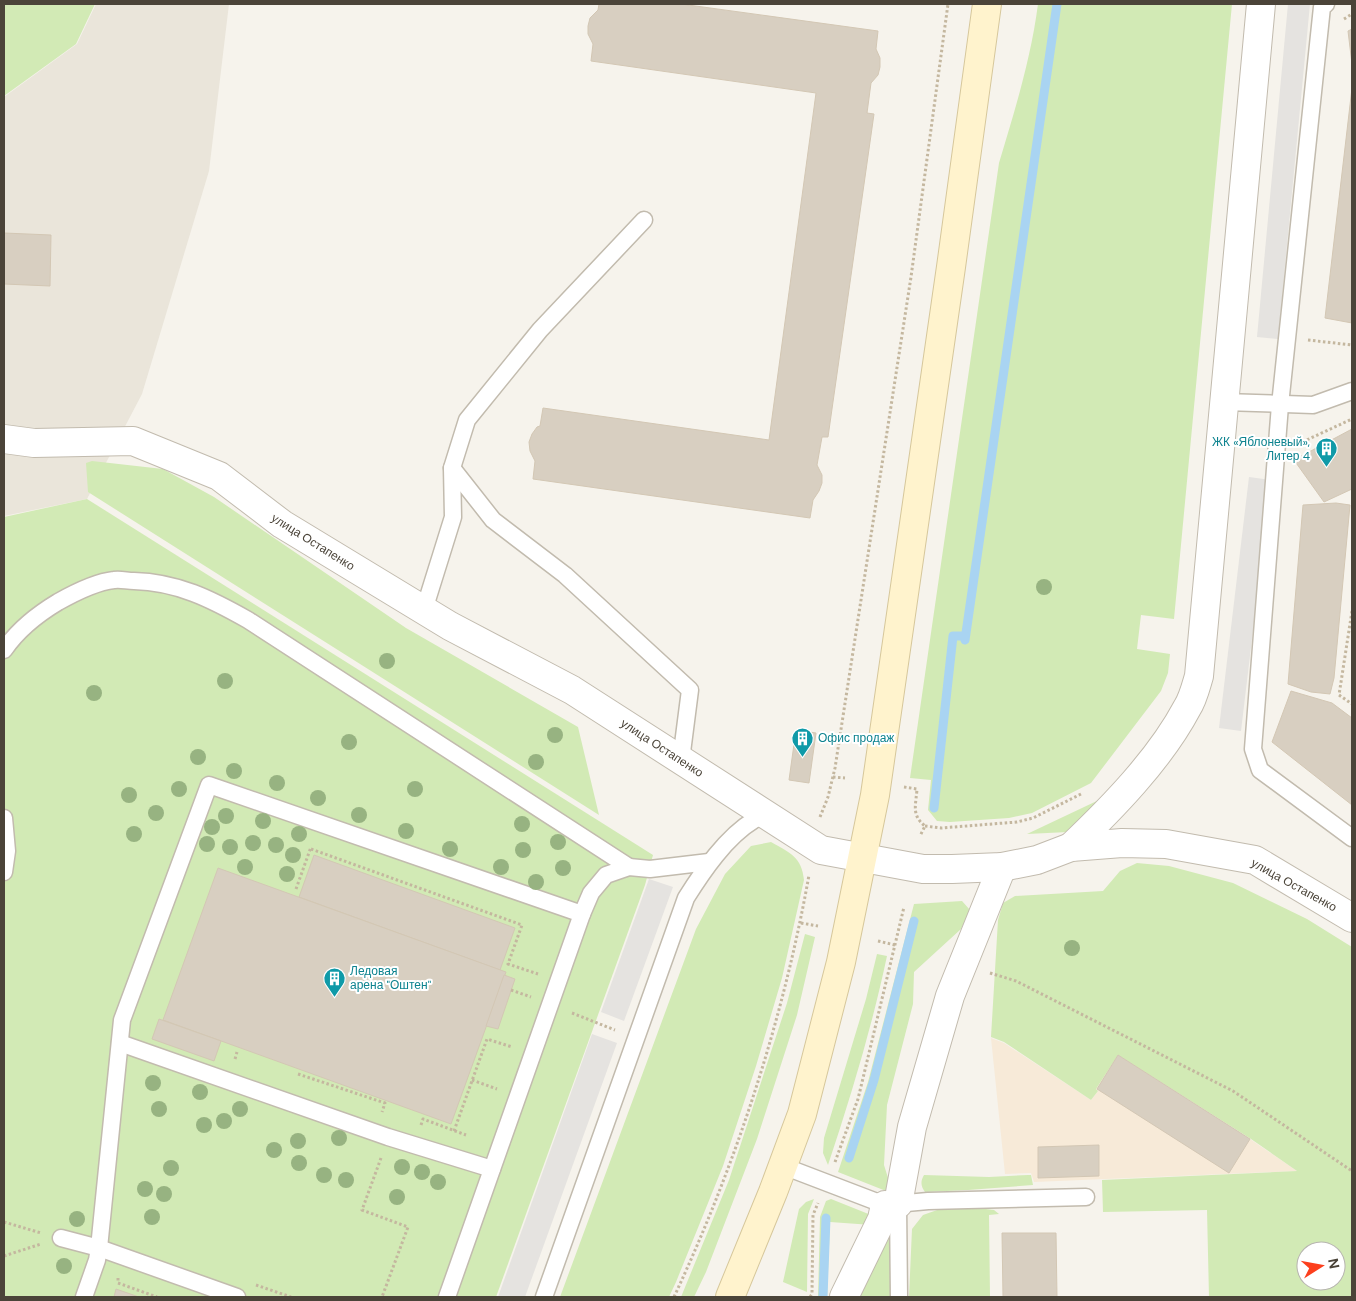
<svg xmlns="http://www.w3.org/2000/svg" width="1356" height="1301" font-family="'DM Sans',sans-serif">
  <style>
    .residential { fill: #eae5da }
    .commercial { fill: #f7ead8 }
    .green { fill: #d2eab5; fill-rule: evenodd }
    .parking { fill: #e5e3e0 }
    .lines { fill: none; stroke-linecap: round; stroke-linejoin: round }
    .stream { stroke: #a9d4f2; stroke-width: 9 }
    .building { fill: #d8cfc1; stroke: #d3c7b4 }
    .lane-casing { stroke: #c2bbae; stroke-width: 19 }
    .street-casing { stroke: #c2bbae; stroke-width: 30 }
    .secondary-casing { stroke: #d6c79b; stroke-width: 30 }
    .path { stroke: #c4b79f; stroke-width: 3; stroke-dasharray: 2.5 2.5; stroke-linecap: butt }
    .lane { stroke: #fff; stroke-width: 16 }
    .street { stroke: #fff; stroke-width: 28 }
    .secondary { stroke: #fff3cd; stroke-width: 28 }
    .tree { fill: #97b381 }
    .labels { text-anchor: middle; stroke-width: 4; stroke-linejoin: round; paint-order: stroke }
    .culture-label { font-size: 12px; fill: #0d838f; stroke: #fff; text-anchor: start }
    .street-label { font-size: 12px; fill: #4b4439; stroke: #fff }
  </style>
  <rect width="100%" height="100%" fill="#f6f3ec"/>
  <path class="residential" d="M96 4H229L209 171 142 394 87 499 4 516V97L77 44Z"/>
  <path class="commercial" d="M991 1038 1004 1043 1091 1100 1098 1091 1096 1089 1118 1055 1250 1139 1297 1171 1034 1182 1031 1173 1005 1174Z"/>
  <g class="green">
    <path d="M4 4H95L76 44 4 96Z"/>
    <path d="M1038 4H1232L1174 619 1141 615 1137 649 1170 654 1168 673 1161 691 1091 783 1032 813 1009 818 950 822 937 821 928 810 931 780 910 778 999 163C1015 110 1031 58 1038 4Z"/>
    <path d="M92 461 163 469 214 497 406 628 578 727 599 815 88 492 86 463Z"/>
    <path d="M87 499 653 855 645 885 496 1297H4V517Z"/>
    <path d="M1101 799 1068 832 1027 834Z"/>
    <path d="M771 842C790 853 802 857 804 880L782 978 756 1066 723 1166 676 1282 669 1297H560L696 929 725 874 751 846Z"/>
    <path d="M1137 863 1169 866 1233 883 1307 919 1352 947V1297H1209L1207 1210 1103 1212 1102 1180 1297 1171 1251 1139 1118 1055 1096 1089 1098 1091 1091 1100 1004 1042 991 1037 998 920 1003 903 1015 896 1103 891 1120 871ZM1306 1251H1336V1281H1306Z"/>
    <path d="M962 901 970 910 961 929 914 972 913 1004 887 1105 884 1165 889 1181 886 1191 838 1172 868 1082 914 904Z"/>
    <path d="M805 934 815 937 797 1015 757 1139 706 1272 694 1297H681L729 1180 787 1003Z"/>
    <path d="M877 954 887 956C872 1027 851 1096 828 1165L823 1153 824 1138 866 999Z"/>
    <path d="M924 1175 989 1177 1028 1175H1031L1033 1185 968 1190 925 1192C921 1186 920 1182 924 1175Z"/>
    <path d="M814 1199 808 1214 807 1292 783 1282 799 1209 806 1202Z"/>
    <path d="M831 1199 876 1217 872 1225 830 1222 827 1297H818L820 1217 826 1201Z"/>
    <path d="M978 1208 994 1210 999 1214 989 1215 990 1297H909L912 1229 923 1215 940 1209Z"/>
    <path d="M885 1226 893 1231V1297H858Z"/>
  </g>
  <g class="parking">
    <path d="M1288 4H1310L1278 339 1257 337Z"/>
    <path d="M1249 477 1271 480 1241 731 1219 728Z"/>
    <path d="M649 879 673 887 624 1021 601 1012Z"/>
    <path d="M592 1034 617 1043 525 1297H498Z"/>
  </g>
  <g class="lines">
    <g class="stream">
      <path d="M965 640 1057 4"/>
      <path d="M934 808 953 636H965"/>
      <path d="M849 1158 874 1080 914 921"/>
      <path d="M823 1297 826 1218"/>
    </g>
  </g>
  <g class="building">
    <path d="M599 4H681L878 31 876 49 880 58V67L878 75 871 83 867 113 874 114 828 437H822L817 465 822 475V483L819 491 813 500 810 518 533 479 535 461 530 451 529 442 532 434 537 427 540 426 543 408 769 440 816 93 591 61 593 44 588 34V26L590 18 598 10Z"/>
    <path d="M1352 29V64L1348 31Z"/>
    <path d="M1352 88V323L1325 318Z"/>
    <path d="M4 233 51 235 50 286 4 284Z"/>
    <path d="M1352 429V489L1324 502 1294 460Z"/>
    <path d="M1336 503 1350 505 1334 678 1330 694 1311 692 1288 684 1303 505Z"/>
    <path d="M1291 691 1332 703 1352 718V805L1272 742Z"/>
    <path d="M796 730 816 733 809 783 789 780Z"/>
    <path d="M314 855 515 928 500 970 299 897Z"/>
    <path d="M218 868 506 972 451 1124 163 1020Z"/>
    <path d="M504 975 515 979 498 1029 486 1026Z"/>
    <path d="M159 1019 221 1041 214 1061 152 1039Z"/>
    <path d="M1118 1055 1250 1139 1229 1173 1097 1089Z"/>
    <path d="M1099 1145V1176L1038 1178V1147Z"/>
    <path d="M1002 1233H1056L1057 1297H1003Z"/>
    <path d="M116 1289 139 1297H114Z"/>
  </g>
  <g class="lines">
    <defs>
      <g id="lane">
        <path d="M1326 4 1322 7 1280 405 1253 749 1260 770 1352 838"/>
        <path d="M1224 402 1313 405 1352 391"/>
        <path d="M452 468 493 520 565 575 690 690 681 760"/>
        <path d="M424 610 453 517 452 468 467 420 540 330 644 220"/>
        <path d="M4 650C17 631 38 614 58 602 74 593 95 582 114 580 121 579 127 581 134 581 177 582 211 599 248 620L629 867"/>
        <path d="M4 818 7 851 4 872"/>
        <path d="M120 1043 388 1137 492 1169"/>
        <path d="M783 1166 885 1205 928 1201 1086 1197"/>
        <path d="M898 1204 899 1297"/>
        <path d="M61 1238 99 1248 237 1297"/>
        <path d="M84 1297 97 1260 99 1248 122 1020 209 785 582 914 591 893 606 875 629 867 650 869 709 862"/>
        <path d="M447 1297 582 914"/>
        <path d="M544 1297 686 898C703 871 726 837 754 820 758 817 764 817 769 816"/>
      </g>
      <g id="street">
        <path d="M4 439 34 443 133 441 219 476 282 524 450 626 572 690 821 850 923 869H952L1002 867 1037 860 1071 847 1122 843 1166 844 1255 860 1352 918"/>
        <path d="M1071 847C1112 808 1160 759 1187 708 1193 699 1196 686 1199 676L1261 4"/>
        <path d="M898 1204 912 1127 950 996 1002 867"/>
        <path d="M844 1297 882 1219 885 1205"/>
      </g>
      <path id="secondary" d="M730 1297 773 1192 802 1114 841 962 875 795 951 267 987 4"/>
    </defs>
    <use href="#lane" class="lane-casing"/>
    <use href="#street" class="street-casing"/>
    <use href="#secondary" class="secondary-casing"/>
    <g class="path">
      <path d="M1344 19 1352 14"/>
      <path d="M1308 340 1352 345"/>
      <path d="M1298 444 1352 419"/>
      <path d="M1352 611 1339 695 1352 704"/>
      <path d="M833 777 845 778"/>
      <path d="M904 787 917 789C916 805 911 815 925 826L920 836"/>
      <path d="M820 817 828 797 835 768 911 277 948 4"/>
      <path d="M925 826 941 828 1017 822 1033 818 1083 793"/>
      <path d="M311 849 522 925 508 964 538 974"/>
      <path d="M296 889 311 847"/>
      <path d="M801 923 818 926"/>
      <path d="M878 941 895 945"/>
      <path d="M990 973 1016 981 1233 1091 1352 1171"/>
      <path d="M511 990 531 997"/>
      <path d="M572 1013 615 1030"/>
      <path d="M235 1059 237 1052"/>
      <path d="M298 1074 385 1103 382 1112"/>
      <path d="M472 1080 497 1089"/>
      <path d="M421 1125 423 1119 466 1135"/>
      <path d="M454 1131 487 1039 512 1047"/>
      <path d="M381 1158 362 1210 408 1227 382 1297"/>
      <path d="M835 1162 858 1099 904 907"/>
      <path d="M4 1222 41 1233"/>
      <path d="M4 1256 41 1244"/>
      <path d="M118 1278V1283L157 1297"/>
      <path d="M256 1285 291 1297"/>
      <path d="M674 1297C736 1164 783 1021 809 875"/>
      <path d="M810 1297 812 1294 813 1215 818 1203"/>
    </g>
    <use href="#lane" class="lane"/>
    <use href="#street" class="street"/>
    <use href="#secondary" class="secondary"/>
  </g>
  <g class="tree">
    <circle cx="1044" cy="587" r="8"/>
    <circle cx="387" cy="661" r="8"/>
    <circle cx="225" cy="681" r="8"/>
    <circle cx="94" cy="693" r="8"/>
    <circle cx="555" cy="735" r="8"/>
    <circle cx="349" cy="742" r="8"/>
    <circle cx="198" cy="757" r="8"/>
    <circle cx="536" cy="762" r="8"/>
    <circle cx="234" cy="771" r="8"/>
    <circle cx="277" cy="783" r="8"/>
    <circle cx="179" cy="789" r="8"/>
    <circle cx="415" cy="789" r="8"/>
    <circle cx="129" cy="795" r="8"/>
    <circle cx="318" cy="798" r="8"/>
    <circle cx="156" cy="813" r="8"/>
    <circle cx="359" cy="815" r="8"/>
    <circle cx="226" cy="816" r="8"/>
    <circle cx="263" cy="821" r="8"/>
    <circle cx="522" cy="824" r="8"/>
    <circle cx="212" cy="827" r="8"/>
    <circle cx="406" cy="831" r="8"/>
    <circle cx="134" cy="834" r="8"/>
    <circle cx="299" cy="834" r="8"/>
    <circle cx="558" cy="842" r="8"/>
    <circle cx="253" cy="843" r="8"/>
    <circle cx="207" cy="844" r="8"/>
    <circle cx="276" cy="845" r="8"/>
    <circle cx="230" cy="847" r="8"/>
    <circle cx="450" cy="849" r="8"/>
    <circle cx="523" cy="850" r="8"/>
    <circle cx="293" cy="855" r="8"/>
    <circle cx="245" cy="867" r="8"/>
    <circle cx="501" cy="867" r="8"/>
    <circle cx="563" cy="868" r="8"/>
    <circle cx="287" cy="874" r="8"/>
    <circle cx="536" cy="882" r="8"/>
    <circle cx="1072" cy="948" r="8"/>
    <circle cx="153" cy="1083" r="8"/>
    <circle cx="200" cy="1092" r="8"/>
    <circle cx="159" cy="1109" r="8"/>
    <circle cx="240" cy="1109" r="8"/>
    <circle cx="224" cy="1121" r="8"/>
    <circle cx="204" cy="1125" r="8"/>
    <circle cx="339" cy="1138" r="8"/>
    <circle cx="298" cy="1141" r="8"/>
    <circle cx="274" cy="1150" r="8"/>
    <circle cx="299" cy="1163" r="8"/>
    <circle cx="402" cy="1167" r="8"/>
    <circle cx="171" cy="1168" r="8"/>
    <circle cx="422" cy="1172" r="8"/>
    <circle cx="324" cy="1175" r="8"/>
    <circle cx="346" cy="1180" r="8"/>
    <circle cx="438" cy="1182" r="8"/>
    <circle cx="145" cy="1189" r="8"/>
    <circle cx="164" cy="1194" r="8"/>
    <circle cx="397" cy="1197" r="8"/>
    <circle cx="152" cy="1217" r="8"/>
    <circle cx="77" cy="1219" r="8"/>
    <circle cx="64" cy="1266" r="8"/>
  </g>
  <defs>
    <symbol id="building-pin" viewBox="-11 -11 22 30"><path d="M0 17L-7.5 6A9.5 9.5 0 1 1 7.5 6Z" fill="#0f9aa8" stroke="#fff"/><path d="M-4-6H4V6H1V3H-1V6H-4ZM-2.5-4.3h1.7v1.8h-1.7ZM.8-4.3h1.7v1.8H.8ZM-2.5-1h1.7V.8h-1.7ZM.8-1h1.7V.8H.8Z" fill="#fff"/></symbol>
  </defs>
  <g fill-rule="evenodd">
    <use href="#building-pin" x="1314" y="436" width="25" height="34"/>
    <use href="#building-pin" x="790" y="726" width="25" height="34"/>
    <use href="#building-pin" x="322" y="966" width="25" height="34"/>
  </g>
  <g class="labels">
    <g class="culture-label">
      <text x="1310" y="446" text-anchor="end">ЖК «Яблоневый»,<tspan x="1310" dy="14">Литер 4</tspan></text>
      <text x="818" y="742">Офис продаж</text>
      <text x="350" y="975">Ледовая<tspan x="350" dy="14">арена "Оштен"</tspan></text>
    </g>
    <g class="street-label">
      <text transform="translate(313 542) rotate(32)" y="4">улица Остапенко</text>
      <text transform="translate(662 748) rotate(33)" y="4">улица Остапенко</text>
      <text transform="translate(1294 885) rotate(29)" y="4">улица Остапенко</text>
    </g>
  </g>
  <rect width="1356" height="1301" fill="none" stroke="#4b4439" stroke-width="10"/>
  <g transform="translate(1321 1266) rotate(79)"><circle r="24" fill="#ffffff" stroke="#b7b4b0"/>
  <path d="M0-4L9 19L0 12L-9 19Z" fill="#fc3f1d"/>
  <text y="-8" font-size="14" font-weight="bold" text-anchor="middle" fill="#4b4439">N</text>
  </g>
</svg>
